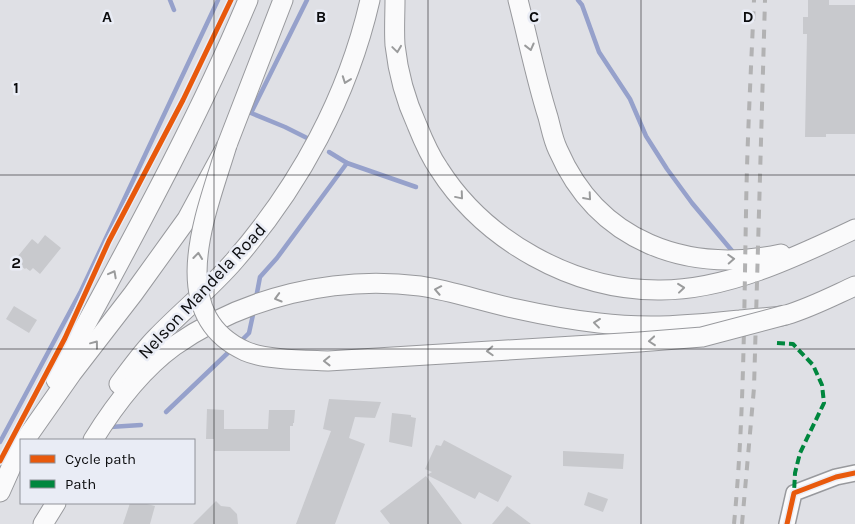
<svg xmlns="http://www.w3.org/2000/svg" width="855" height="524" font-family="Karla,sans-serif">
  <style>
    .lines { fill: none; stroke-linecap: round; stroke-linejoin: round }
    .stream { stroke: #96a1cb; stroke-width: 4.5 }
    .building { fill: #c8c9cd }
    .minor-casing { stroke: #98999d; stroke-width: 18 }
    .major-casing { stroke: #98999d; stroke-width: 21 }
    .minor { stroke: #fafafb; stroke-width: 15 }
    .major { stroke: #fafafb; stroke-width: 19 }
    .rail { stroke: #b2b2b3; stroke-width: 4; stroke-dasharray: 9 9; stroke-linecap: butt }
    .major-bridge-casing { stroke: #98999d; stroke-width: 21; stroke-linecap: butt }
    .major-bridge { stroke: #fafafb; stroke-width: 19 }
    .quiet { stroke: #00873e; stroke-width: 4; stroke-dasharray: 8 4; stroke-linecap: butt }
    .cycleway-casing { stroke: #e9ecf5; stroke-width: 8 }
    .cycleway { stroke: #e8590c; stroke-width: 5 }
    .oneway { stroke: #9a9b9c }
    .grid { fill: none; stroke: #0b0c0e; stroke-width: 1; stroke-opacity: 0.55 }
    .labels { text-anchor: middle; stroke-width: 5; stroke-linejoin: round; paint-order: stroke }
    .street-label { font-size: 18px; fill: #0b0c0e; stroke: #e9ecf5 }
    .grid-label { font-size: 16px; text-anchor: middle; font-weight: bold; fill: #0b0c0e; stroke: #e9ecf5; stroke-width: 5; stroke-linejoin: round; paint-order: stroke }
  </style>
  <rect width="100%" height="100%" fill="#dfe0e5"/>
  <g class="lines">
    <g class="stream">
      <path d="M170 0 174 10"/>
      <path d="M307 0 251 113 285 127 311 140"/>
      <path d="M578 0 582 5 599 52 630 99 646 136 667 169 692 203 733 252"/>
      <path d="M329 152 347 163 416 187"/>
      <path d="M256 298 260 277 277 258 347 163"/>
      <path d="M239 343 249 333 254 310"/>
      <path d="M166 412 233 348"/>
      <path d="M110 427 141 425"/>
      <path d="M0 442 81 291 218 0"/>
    </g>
  </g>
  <g class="building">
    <path d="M808 0H829V5H855V134H826V137H805L807 34H803V17H808Z"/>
    <path d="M45 235 61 248 40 274 33 268 30 271 26 268 25 269 14 261 32 239 38 244Z"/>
    <path d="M14 306 37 320 29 333 6 319Z"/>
    <path d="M329 399 381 402 375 418 355 417 349 438 365 444 335 524H296L331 431 323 429Z"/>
    <path d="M207 409 224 410V429H268L269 410H295L294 423H293V426H290V451H214V439H206Z"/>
    <path d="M392 413 411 415V417L416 418 412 447 389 442Z"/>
    <path d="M444 440 512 476 498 502 479 492 475 499 427 475 432 472 425 469 436 445 441 446Z"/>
    <path d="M563 451 624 454 623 469 563 466Z"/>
    <path d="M426 476 462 524H390L380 511Z"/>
    <path d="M588 492 608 499 603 512 584 505Z"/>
    <path d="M216 501 221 506 230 507 237 514 238 524H193Z"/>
    <path d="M130 503H143L155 506 150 524H123Z"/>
    <path d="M507 506 531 524H492Z"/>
  </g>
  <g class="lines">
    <defs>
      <path id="minor" d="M787 524 794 493 836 477 855 473"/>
      <g id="major">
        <path d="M395 0C395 15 394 30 395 45 398 72 406 101 417 125 423 140 430 156 439 169 485 241 573 290 658 290 725 291 796 257 855 229"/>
        <path d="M518 0C528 39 536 79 548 117 551 128 553 140 558 150 598 242 687 274 781 254"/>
        <path d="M56 380C123 255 193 131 248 0"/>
        <path d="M119 384C131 368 143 351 157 337 182 311 212 287 235 260 300 185 348 96 370 0"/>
        <path d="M25 440 72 373 133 294 187 219 227 145 283 0"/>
        <path d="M93 440C114 406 141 370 174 346 244 297 335 275 420 286 453 291 484 302 517 309 544 315 572 320 599 323 647 329 693 325 740 320 755 318 772 318 786 315 810 308 833 296 855 286"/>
        <path d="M0 492 21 445"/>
        <path d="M43 524 56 503"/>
      </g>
    </defs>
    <use href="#minor" class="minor-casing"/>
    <use href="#major" class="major-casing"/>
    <use href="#minor" class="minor"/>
    <use href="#major" class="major"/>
    <g class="rail">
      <path d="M734 524C744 420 744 317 746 213 747 142 751 71 754 0"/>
      <path d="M742 524 754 388 765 0"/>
    </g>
    <defs>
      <path id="major-bridge" d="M227 145C208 209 162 313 245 351 265 360 307 360 328 361L639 342 702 337 785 315"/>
    </defs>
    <use href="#major-bridge" class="major-bridge-casing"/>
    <use href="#major-bridge" class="major-bridge"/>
    <path class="quiet" d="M777 343 793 344 813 365 822 385 824 403 800 453 795 473 794 493"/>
    <defs>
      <g id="cycleway">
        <path d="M0 461 65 338 109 241 183 100 231 0"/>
        <path d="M787 524 794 493 836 477 855 473"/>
      </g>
    </defs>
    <use href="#cycleway" class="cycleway-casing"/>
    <use href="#cycleway" class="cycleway"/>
  </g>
  <defs><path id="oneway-chevron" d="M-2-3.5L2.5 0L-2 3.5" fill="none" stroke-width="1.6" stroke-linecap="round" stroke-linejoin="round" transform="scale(1.25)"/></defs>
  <g class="oneway">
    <use href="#oneway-chevron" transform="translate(530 47) rotate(76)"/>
    <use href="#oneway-chevron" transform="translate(397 49) rotate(82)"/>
    <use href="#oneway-chevron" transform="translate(346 80) rotate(110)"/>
    <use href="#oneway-chevron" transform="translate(460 196) rotate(50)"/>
    <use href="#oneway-chevron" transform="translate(588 197) rotate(49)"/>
    <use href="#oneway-chevron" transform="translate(198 256) rotate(-84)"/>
    <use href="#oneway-chevron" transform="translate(731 259) rotate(-3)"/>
    <use href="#oneway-chevron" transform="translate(113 274) rotate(-62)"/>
    <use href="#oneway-chevron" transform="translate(681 288) rotate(-6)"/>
    <use href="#oneway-chevron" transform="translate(438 290) rotate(-169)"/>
    <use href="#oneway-chevron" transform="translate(278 298) rotate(164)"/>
    <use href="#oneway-chevron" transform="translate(597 323) rotate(-173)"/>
    <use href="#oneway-chevron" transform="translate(652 341) rotate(175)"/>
    <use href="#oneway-chevron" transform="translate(95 344) rotate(-53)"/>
    <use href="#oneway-chevron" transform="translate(490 351) rotate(177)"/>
    <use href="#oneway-chevron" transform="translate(327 361) rotate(179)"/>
  </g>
  <path class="grid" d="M214 0V524M428 0V524M641 0V524M0 175H855M0 349H855"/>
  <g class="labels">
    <g class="street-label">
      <text transform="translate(202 291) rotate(-47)" y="6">Nelson Mandela Road</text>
    </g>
  </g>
  <g class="grid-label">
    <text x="107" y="22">A</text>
    <text x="321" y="22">B</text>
    <text x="534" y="22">C</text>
    <text x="748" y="22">D</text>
    <text x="16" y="93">1</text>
    <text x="16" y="268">2</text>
  </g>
  <rect x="20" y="439" width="175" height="65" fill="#e9ecf5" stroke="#909299"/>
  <rect x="30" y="455" width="25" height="8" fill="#e8590c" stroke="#909299"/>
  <text x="65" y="464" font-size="15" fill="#0b0c0e">Cycle path</text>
  <rect x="30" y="480" width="25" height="8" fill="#00873e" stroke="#909299"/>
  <text x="65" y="489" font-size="15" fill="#0b0c0e">Path</text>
</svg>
